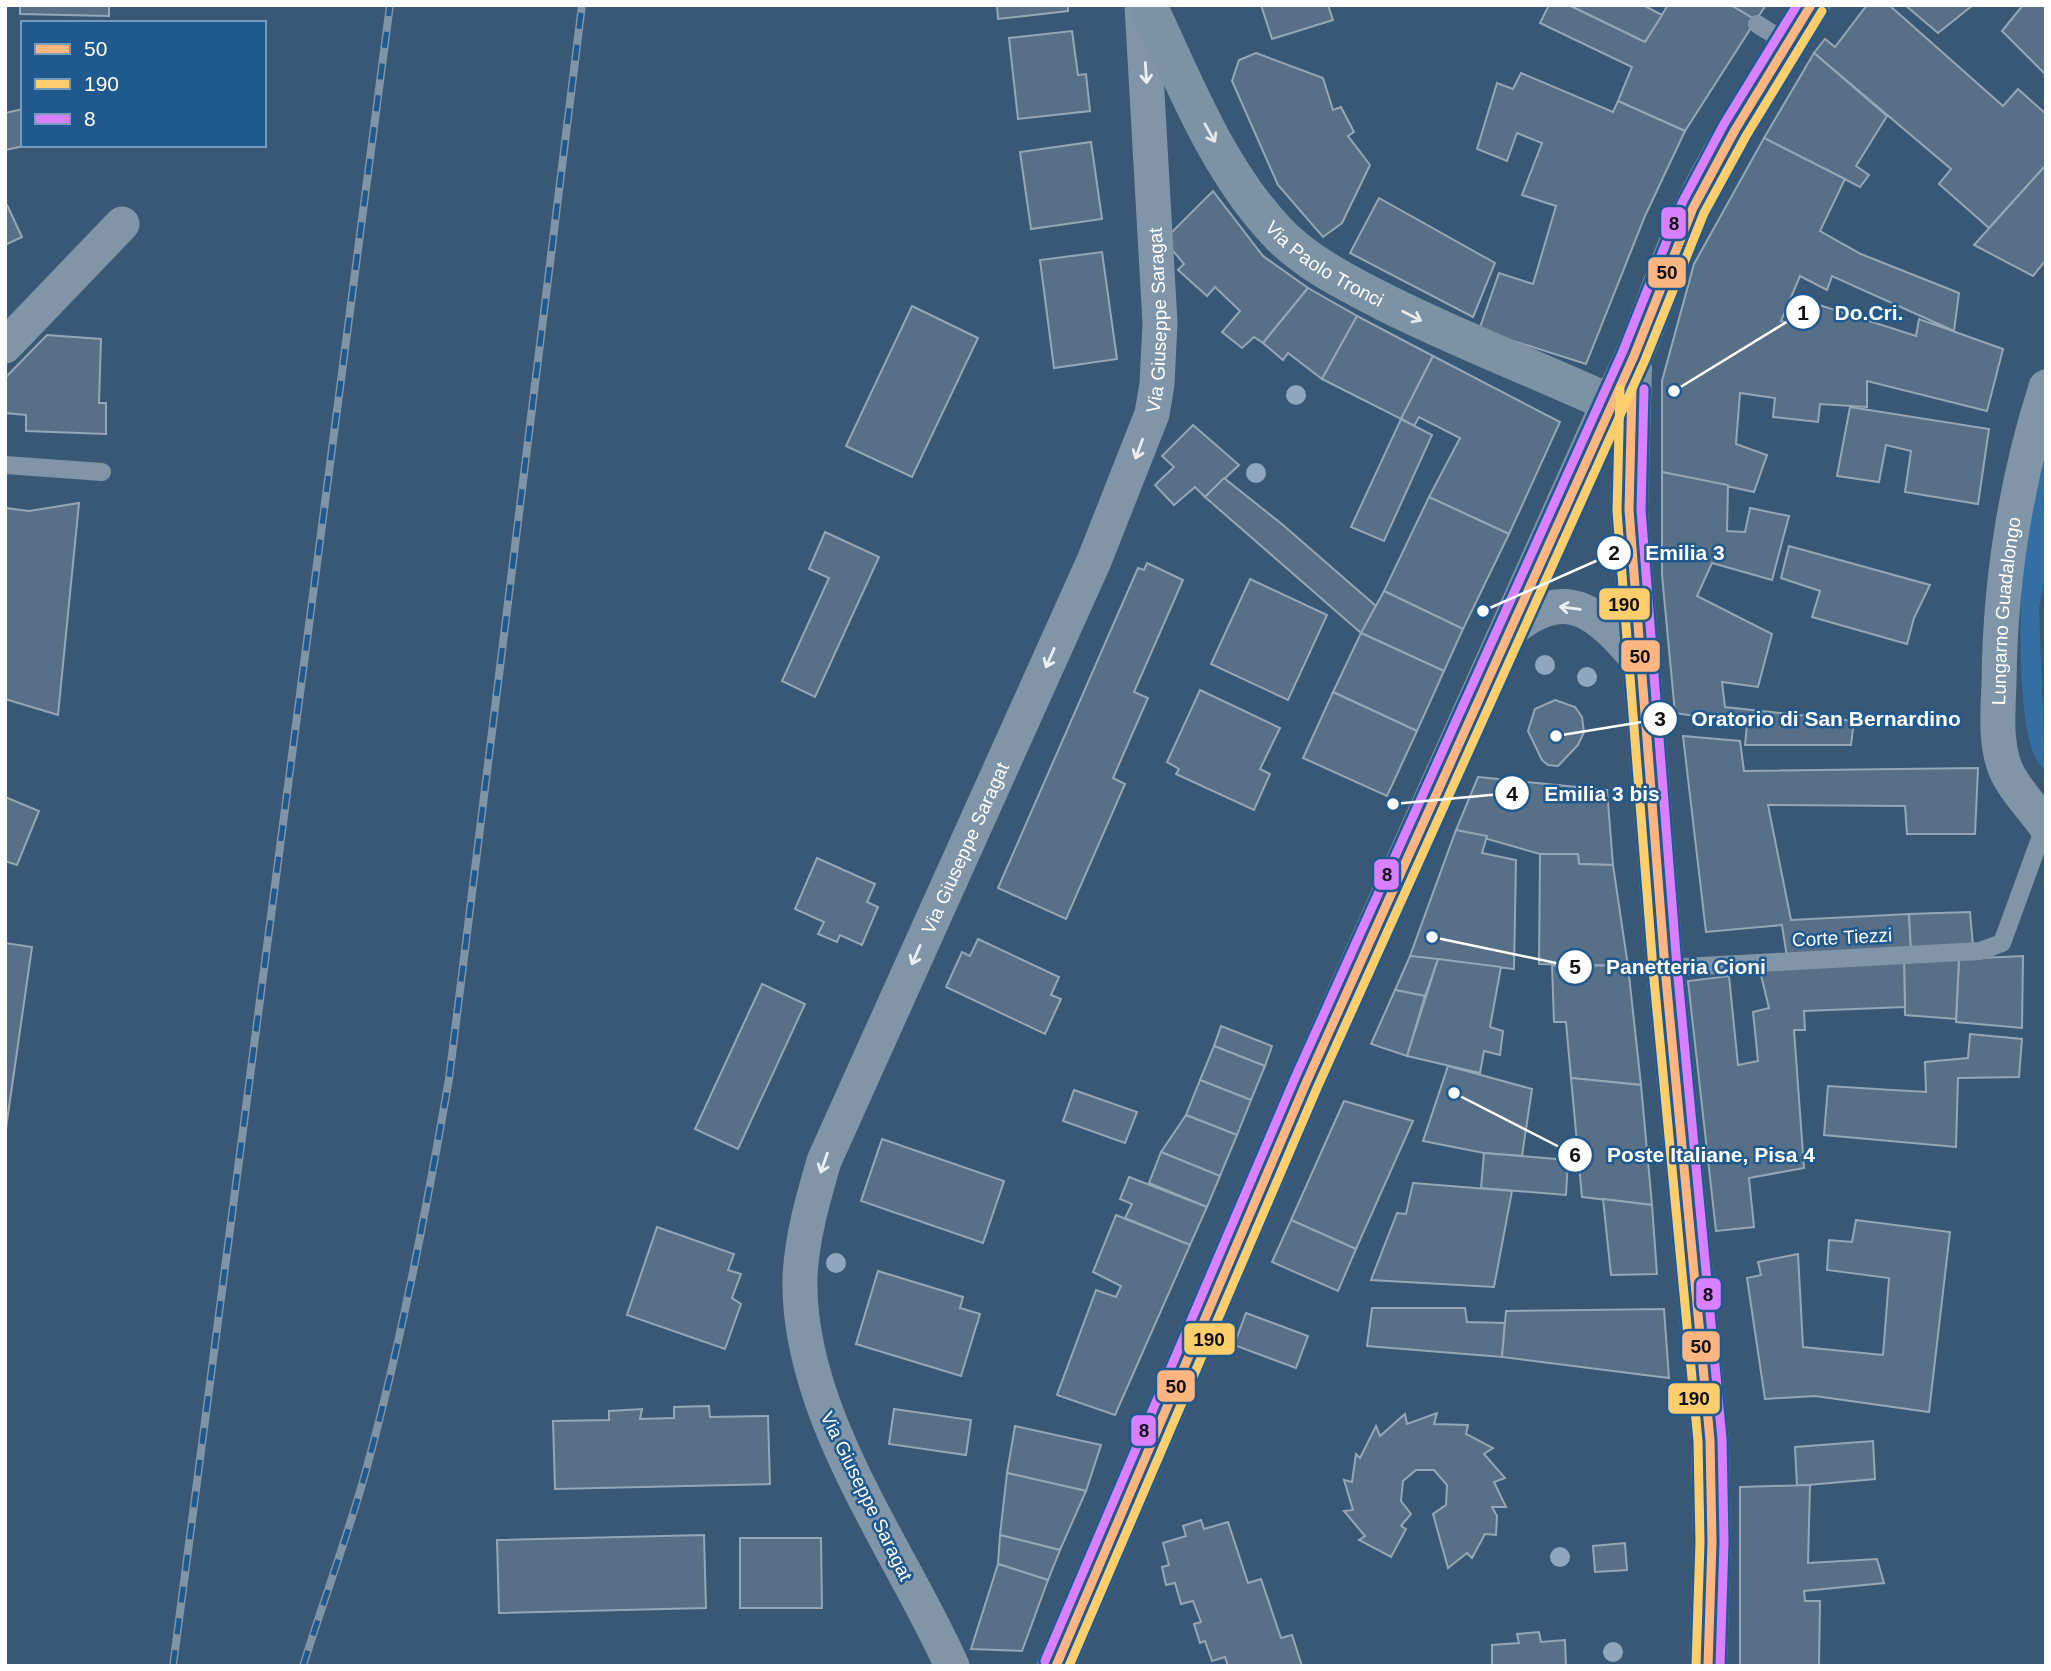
<svg xmlns="http://www.w3.org/2000/svg" width="2051" height="1671" font-family="Arial,sans-serif">
  <style>
    .green { fill: #346fa4 }
    .building { fill: #577087; stroke: #95a7b7; stroke-width: 2 }
    .lines { fill: none; stroke-linecap: round; stroke-linejoin: round }
    .lane { stroke: #8095a8; stroke-width: 18 }
    .street { stroke: #8095a8; stroke-width: 35 }
    .secondary { stroke: #7c92a5; stroke-width: 38 }
    .rail-casing { stroke: #8094a8; stroke-width: 8 }
    .rail { stroke: #20598e; stroke-width: 5; stroke-dasharray: 16; stroke-linecap: butt }
    .bus-1-casing { stroke: #20598e; stroke-width: 14 }
    .bus-2-casing { stroke: #20598e; stroke-width: 14 }
    .bus-3-casing { stroke: #20598e; stroke-width: 14 }
    .bus-1 { stroke: #ffb580; stroke-width: 9 }
    .bus-2 { stroke: #fece6d; stroke-width: 9 }
    .bus-3 { stroke: #d880ff; stroke-width: 9 }
    .tree { fill: #8ea7be }
    .oneway { stroke: #eceff2 }
    .oneway2 { stroke: #e5e9ed }
    .labels { text-anchor: middle; stroke-width: 5; stroke-linejoin: round; paint-order: stroke }
    .street-label { font-size: 19px; fill: #fff; stroke: #20598e }
    .leader { fill: none; stroke: #fff; stroke-width: 2.5 }
    .callout-dot { fill: #fff; stroke: #20598e; stroke-width: 2.5 }
    .mark-label { font-size: 21px; text-anchor: middle; font-weight: bold; fill: #111 }
    .callout-label { font-size: 21px; text-anchor: middle; font-weight: bold; fill: #fff; stroke: #20598e; stroke-width: 5; stroke-linejoin: round; paint-order: stroke }
    .line-badge { stroke: #20598e; stroke-width: 2.5 }
    .pale-badge-label { font-size: 19px; text-anchor: middle; font-weight: bold; fill: #111 }
  </style>
  <rect width="100%" height="100%" fill="#395875"/>
  <path class="green" d="M2046 440V572L2039 608 2045 769C2013 751 2021 592 2023 555 2026 517 2038 478 2046 440Z"/>
  <g class="building">
    <path d="M20 5H109V16L20 14Z"/>
    <path d="M997 5H1068V11L998 19Z"/>
    <path d="M1261 5H1328L1333 20 1272 39Z"/>
    <path d="M1549 5H1569L1645 42 1668 5H1731L1756 20 1685 131 1618 101 1632 67 1540 23Z"/>
    <path d="M1569 5H1643L1662 15 1645 42Z"/>
    <path d="M1731 5H1766L1756 20Z"/>
    <path d="M1867 5H1889L2003 106 2018 89 2046 114V165L1989 228 1939 184 1951 169 1814 53 1825 39 1835 47Z"/>
    <path d="M1905 5H1973L1938 33Z"/>
    <path d="M2023 5H2046V75L2002 31Z"/>
    <path d="M1072 31 1078 75 1086 74 1090 111 1018 119 1009 38Z"/>
    <path d="M1256 53 1323 78 1333 110 1341 107 1354 132 1348 136 1370 165 1342 223 1323 237 1278 185 1232 81 1239 60Z"/>
    <path d="M1814 53 1887 116 1856 166 1869 175 1860 187 1764 138Z"/>
    <path d="M1521 73 1613 112 1618 101 1685 131 1645 216 1586 364 1479 330 1499 273 1533 284 1556 206 1522 195 1542 143 1517 133 1507 161 1477 149 1497 83 1513 89Z"/>
    <path d="M23 109V145H29L5 150V113Z"/>
    <path d="M1764 138 1845 179 1820 231 1861 254 1959 293 1954 331 1832 276 1827 290 1800 276 1781 321 1802 327 1810 302 1916 336 1919 319 2003 349 1987 411 1867 381V407L1820 404 1818 422 1773 417 1775 398 1740 393 1736 444 1767 455 1754 492 1662 472V381L1694 264Z"/>
    <path d="M1091 142 1102 219 1031 229 1020 152Z"/>
    <path d="M2046 165V260L2033 276 1974 245Z"/>
    <path d="M1213 191 1263 256 1308 288 1263 343 1254 337 1242 348 1222 332 1240 311 1215 287 1207 296 1178 270 1184 264 1164 240Z"/>
    <path d="M1379 198 1495 263 1473 317 1350 253Z"/>
    <path d="M7 205 22 237 5 245V206Z"/>
    <path d="M1102 252 1117 359 1054 368 1040 260Z"/>
    <path d="M1308 288 1357 316 1322 379 1288 353 1283 360 1263 343Z"/>
    <path d="M912 306 978 338 912 477 846 446Z"/>
    <path d="M1357 316 1433 356 1401 419 1322 379Z"/>
    <path d="M47 335 101 339 99 403H106V434L26 431V415L5 413V378Z"/>
    <path d="M1433 356 1560 422 1509 534 1429 497 1460 438 1419 417 1414 426 1401 419Z"/>
    <path d="M1850 407 1989 429 1978 504 1905 492 1911 451 1886 445 1879 482 1837 476Z"/>
    <path d="M1401 419 1432 435 1384 541 1351 527Z"/>
    <path d="M1193 425 1239 465 1205 497 1195 487 1174 505 1155 485 1174 467 1162 456Z"/>
    <path d="M1662 472 1728 485 1727 531 1745 532 1750 508 1789 516 1772 580 1712 563 1697 596 1772 634 1758 687 1722 682 1725 707 1854 721 1851 745H1745L1747 724 1675 713 1662 575Z"/>
    <path d="M1224 478 1283 525 1376 606 1361 633 1205 497Z"/>
    <path d="M1429 497 1509 534 1463 629 1384 591Z"/>
    <path d="M79 503 58 715 5 699V508L29 511Z"/>
    <path d="M825 532 879 557 815 697 782 681 829 578 809 569Z"/>
    <path d="M1789 546 1930 585 1914 618 1907 644 1812 617 1820 591 1781 578Z"/>
    <path d="M1147 563 1183 580 1134 692 1148 698 1113 778 1125 784 1066 919 998 888 1138 568 1144 570Z"/>
    <path d="M1250 579 1327 615 1288 700 1211 664Z"/>
    <path d="M1384 591 1463 629 1444 671 1361 633Z"/>
    <path d="M1361 633 1444 671 1417 731 1333 692Z"/>
    <path d="M1200 690 1280 728 1260 769 1270 774 1254 810 1176 774 1179 769 1167 762Z"/>
    <path d="M1333 692 1417 731 1387 796 1303 758Z"/>
    <path d="M1555 700 1575 707 1582 717 1584 732 1578 745 1558 766 1548 765 1542 760 1528 731 1535 709Z"/>
    <path d="M1683 736 1740 741 1744 771 1978 768 1975 834H1907L1905 806 1768 805 1791 920 1909 914 1911 951 1787 957 1782 925 1706 932Z"/>
    <path d="M1478 777 1607 790 1613 865 1579 864 1578 854H1540L1456 830Z"/>
    <path d="M5 797 39 811 17 865 5 861Z"/>
    <path d="M1456 830 1487 836 1482 853 1516 860 1514 969 1410 956Z"/>
    <path d="M1540 854H1578L1579 864 1613 865 1628 966 1539 964Z"/>
    <path d="M817 858 875 884 867 902 878 907 862 945 840 935 837 942 818 934 824 922 795 909Z"/>
    <path d="M1970 912 1973 946 1911 951 1909 914Z"/>
    <path d="M978 939 1059 977 1051 995 1061 999 1045 1034 946 987 962 952 970 956Z"/>
    <path d="M5 943 32 947 5 1135Z"/>
    <path d="M1410 956 1438 959 1425 996 1395 990Z"/>
    <path d="M2023 956 2022 1028 1956 1022 1959 959Z"/>
    <path d="M1438 959 1501 967 1490 1027 1503 1031 1500 1055 1484 1051 1480 1073 1407 1056Z"/>
    <path d="M1959 959 1956 1019 1905 1015 1904 961Z"/>
    <path d="M1904 961 1905 1007 1804 1011 1805 1030H1794L1804 1168 1749 1178 1754 1227 1716 1231 1688 981 1729 976 1738 1065 1758 1061 1753 1012 1769 1008 1759 967Z"/>
    <path d="M1552 965 1628 966 1641 1085 1571 1078 1566 1022H1554Z"/>
    <path d="M762 984 805 1004 738 1149 695 1129Z"/>
    <path d="M1395 990 1425 996 1407 1056 1371 1044Z"/>
    <path d="M1221 1026 1272 1046 1265 1066 1214 1046Z"/>
    <path d="M1970 1034 2022 1039 2019 1077 1958 1078 1956 1147 1824 1135 1828 1086 1926 1092 1925 1062 1968 1058Z"/>
    <path d="M1214 1046 1265 1066 1251 1100 1200 1080Z"/>
    <path d="M1448 1066 1532 1089 1522 1156 1484 1153 1423 1141Z"/>
    <path d="M1571 1078 1641 1085 1652 1205 1582 1197Z"/>
    <path d="M1200 1080 1251 1100 1237 1135 1186 1115Z"/>
    <path d="M1074 1090 1137 1112 1125 1143 1063 1121Z"/>
    <path d="M1344 1101 1413 1121 1356 1249 1291 1220Z"/>
    <path d="M1186 1115 1237 1135 1220 1176 1161 1152Z"/>
    <path d="M882 1139 1004 1181 983 1243 861 1201Z"/>
    <path d="M1161 1152 1220 1176 1207 1207 1149 1183Z"/>
    <path d="M1484 1153 1568 1160 1566 1195 1481 1188Z"/>
    <path d="M1129 1177 1207 1207 1190 1245 1125 1218 1132 1204 1120 1199Z"/>
    <path d="M1413 1183 1512 1191 1494 1287 1371 1280 1397 1213 1406 1214Z"/>
    <path d="M1603 1199 1652 1205 1657 1274 1611 1275Z"/>
    <path d="M1116 1215 1190 1245 1115 1415 1057 1395 1096 1290 1116 1297 1121 1286 1093 1272Z"/>
    <path d="M1291 1220 1356 1249 1338 1291 1272 1262Z"/>
    <path d="M1856 1220 1950 1232 1929 1412 1815 1396 1765 1399 1747 1278 1761 1275 1758 1262 1798 1254 1803 1347 1883 1355 1889 1278 1827 1270 1829 1240 1852 1242Z"/>
    <path d="M657 1227 734 1254 728 1270 741 1274 732 1298 741 1304 725 1349 627 1315Z"/>
    <path d="M878 1271 963 1297 960 1308 980 1314 961 1376 856 1344Z"/>
    <path d="M1372 1308H1465L1467 1322 1505 1323 1502 1357 1367 1346Z"/>
    <path d="M1664 1309 1669 1378 1502 1357 1506 1311Z"/>
    <path d="M1246 1313 1308 1336 1296 1368 1234 1345Z"/>
    <path d="M709 1406 710 1417 768 1416 770 1484 555 1489 553 1421 609 1420V1411L642 1409 640 1419 674 1418V1407Z"/>
    <path d="M894 1409 971 1420 966 1455 889 1444Z"/>
    <path d="M1437 1413 1434 1424 1468 1425 1466 1434 1493 1448 1484 1454 1505 1478 1494 1482 1506 1507H1492L1497 1516 1496 1535 1485 1534 1472 1558 1467 1553 1448 1568 1433 1514 1446 1505 1447 1485 1434 1470H1416L1403 1481 1401 1501 1411 1514 1401 1526 1406 1529 1391 1557 1359 1540 1365 1536 1344 1511 1353 1510 1344 1480 1352 1482 1356 1454 1360 1458 1376 1426 1380 1436 1405 1414 1407 1424Z"/>
    <path d="M1015 1426 1101 1445 1086 1491 1007 1473Z"/>
    <path d="M1873 1441 1875 1479 1797 1486 1795 1447Z"/>
    <path d="M1007 1473 1086 1491 1060 1550 1000 1535Z"/>
    <path d="M1810 1485 1808 1563 1877 1559 1884 1583 1804 1591 1805 1601H1820L1819 1666H1740V1487Z"/>
    <path d="M1201 1520 1204 1529 1228 1522 1248 1583 1261 1579 1281 1638 1292 1635 1302 1666H1228L1225 1657 1212 1661 1205 1641 1200 1643 1194 1624 1201 1622 1193 1601 1181 1604 1175 1583 1166 1585 1162 1567 1169 1565 1163 1543 1186 1536 1183 1526Z"/>
    <path d="M704 1535 706 1608 499 1613 497 1540Z"/>
    <path d="M1000 1535 1060 1550 1048 1580 998 1564Z"/>
    <path d="M740 1538H821L822 1608H740Z"/>
    <path d="M1625 1543 1627 1570 1595 1572 1593 1546Z"/>
    <path d="M998 1564 1048 1580 1022 1651 971 1649Z"/>
    <path d="M1539 1632 1541 1642 1565 1640 1566 1666H1492V1645L1519 1643 1517 1634Z"/>
  </g>
  <g class="lines">
    <g class="lane">
      <path d="M1757 24 1789 44"/>
      <path d="M5 465 102 472"/>
      <path d="M1665 968 1980 951 2002 943 2045 825"/>
    </g>
    <g class="street">
      <path d="M5 346 122 224"/>
      <path d="M1506 634C1567 581 1597 612 1641 663"/>
      <path id="s1" d="M2045 825C2032 807 2013 788 2005 768 1995 742 1998 710 1999 683 2000 581 2015 484 2046 387"/>
      <path id="s2" d="M952 1666C898 1546 796 1412 800 1276 802 1237 813 1199 824 1161L1094 561 1152 414 1157 384 1160 323 1142 5"/>
    </g>
    <g class="secondary">
      <path id="s3" d="M1148 5C1184 82 1217 168 1276 231 1305 262 1345 282 1382 301 1457 339 1534 368 1610 403"/>
      <path d="M1633 369 1629 510 1665 968 1710 1440 1712 1542 1708 1666"/>
      <path d="M1056 1666 1306 1083 1610 403C1646 341 1662 273 1693 208 1727 137 1772 72 1811 5"/>
    </g>
    <defs>
      <g id="rail">
        <path d="M173 1666 390 5"/>
        <path d="M303 1666C323 1602 347 1538 365 1474 401 1344 426 1211 449 1079L582 5"/>
      </g>
    </defs>
    <use href="#rail" class="rail-casing"/>
    <use href="#rail" class="rail"/>
    <defs>
      <g id="bus-1">
        <path d="M1632 389 1629 510 1665 968 1710 1440 1712 1542 1708 1666"/>
        <path d="M1056 1666 1306 1083 1634 356 1693 208 1735 130 1811 5"/>
      </g>
      <g id="bus-2">
        <path d="M1620 389 1617 511 1653 969 1698 1441 1700 1542 1696 1666"/>
        <path d="M1069 1666 1317 1088 1645 360 1704 213 1746 136 1822 11"/>
      </g>
      <g id="bus-3">
        <path d="M1644 389 1641 510 1677 967 1722 1439 1724 1542 1720 1666"/>
        <path d="M1045 1661 1295 1078 1623 351 1682 203 1724 124 1797 5"/>
      </g>
    </defs>
    <use href="#bus-1" class="bus-1-casing"/>
    <use href="#bus-2" class="bus-2-casing"/>
    <use href="#bus-3" class="bus-3-casing"/>
    <use href="#bus-1" class="bus-1"/>
    <use href="#bus-2" class="bus-2"/>
    <use href="#bus-3" class="bus-3"/>
  </g>
  <g class="tree">
    <circle cx="1296" cy="395" r="10"/>
    <circle cx="1256" cy="473" r="10"/>
    <circle cx="1545" cy="665" r="10"/>
    <circle cx="1587" cy="677" r="10"/>
    <circle cx="836" cy="1263" r="10"/>
    <circle cx="1560" cy="1557" r="10"/>
    <circle cx="1613" cy="1652" r="10"/>
  </g>
  <defs><path id="oneway-shaft" d="M-6 0H5M1.5-3L5.5 0L1.5 3" fill="none" stroke-width="1.6" stroke-linecap="round" stroke-linejoin="round" transform="scale(1.75)"/></defs>
  <g class="oneway">
    <use href="#oneway-shaft" transform="translate(1146 73) rotate(86)"/>
    <use href="#oneway-shaft" transform="translate(1139 449) rotate(110)"/>
    <use href="#oneway-shaft" transform="translate(1570 608) rotate(-172)"/>
    <use href="#oneway-shaft" transform="translate(1050 658) rotate(114)"/>
    <use href="#oneway-shaft" transform="translate(916 955) rotate(114)"/>
    <use href="#oneway-shaft" transform="translate(824 1163) rotate(109)"/>
  </g>
  <g class="oneway2">
    <use href="#oneway-shaft" transform="translate(1210 133) rotate(61)"/>
    <use href="#oneway-shaft" transform="translate(1412 316) rotate(27)"/>
  </g>
  <g class="labels">
    <g class="street-label">
      <text dy="7" stroke="none"><textPath href="#s3" startOffset="320">Via Paolo Tronci</textPath></text>
      <text dy="7" stroke="none"><textPath href="#s2" startOffset="1451">Via Giuseppe Saragat</textPath></text>
      <text dy="7" stroke="none"><textPath href="#s1" startOffset="228">Lungarno Guadalongo</textPath></text>
      <text dy="7" stroke="none"><textPath href="#s2" startOffset="884">Via Giuseppe Saragat</textPath></text>
      <text transform="translate(1842 937) rotate(-3)" y="7">Corte Tiezzi</text>
      <text transform="translate(867 1496) rotate(64)" y="7">Via Giuseppe Saragat</text>
    </g>
  </g>
  <path class="leader" d="M1674 391L1803 312M1483 611L1614 553M1556 736L1660 719M1393 804L1512 793M1432 937L1575 967M1454 1093L1575 1155"/>
  <g class="callout-dot">
    <circle cx="1674" cy="391" r="7"/>
    <circle cx="1483" cy="611" r="7"/>
    <circle cx="1556" cy="736" r="7"/>
    <circle cx="1393" cy="804" r="7"/>
    <circle cx="1432" cy="937" r="7"/>
    <circle cx="1454" cy="1093" r="7"/>
    <circle cx="1803" cy="312" r="18"/>
    <circle cx="1614" cy="553" r="18"/>
    <circle cx="1660" cy="719" r="18"/>
    <circle cx="1512" cy="793" r="18"/>
    <circle cx="1575" cy="967" r="18"/>
    <circle cx="1575" cy="1155" r="18"/>
  </g>
  <g class="mark-label">
    <text x="1803" y="320">1</text>
    <text x="1614" y="560">2</text>
    <text x="1660" y="726">3</text>
    <text x="1512" y="801">4</text>
    <text x="1575" y="974">5</text>
    <text x="1575" y="1162">6</text>
  </g>
  <g class="callout-label">
    <text x="1869" y="320">Do.Cri.</text>
    <text x="1685" y="560">Emilia 3</text>
    <text x="1826" y="726">Oratorio di San Bernardino</text>
    <text x="1602" y="801">Emilia 3 bis</text>
    <text x="1686" y="974">Panetteria Cioni</text>
    <text x="1711" y="1162">Poste Italiane, Pisa 4</text>
  </g>
  <g class="line-badge">
    <rect x="1660" y="206" width="27" height="34" rx="7" fill="#d880ff"/>
    <rect x="1647" y="256" width="40" height="33" rx="7" fill="#ffb580"/>
    <rect x="1598" y="587" width="53" height="34" rx="7" fill="#fece6d"/>
    <rect x="1620" y="639" width="41" height="34" rx="7" fill="#ffb580"/>
    <rect x="1373" y="858" width="27" height="33" rx="7" fill="#d880ff"/>
    <rect x="1695" y="1277" width="27" height="34" rx="7" fill="#d880ff"/>
    <rect x="1183" y="1322" width="53" height="34" rx="7" fill="#fece6d"/>
    <rect x="1681" y="1330" width="40" height="33" rx="7" fill="#ffb580"/>
    <rect x="1156" y="1369" width="40" height="34" rx="7" fill="#ffb580"/>
    <rect x="1667" y="1382" width="54" height="33" rx="7" fill="#fece6d"/>
    <rect x="1130" y="1414" width="27" height="33" rx="7" fill="#d880ff"/>
  </g>
  <g class="pale-badge-label">
    <text x="1674" y="230">8</text>
    <text x="1667" y="279">50</text>
    <text x="1624" y="611">190</text>
    <text x="1640" y="663">50</text>
    <text x="1387" y="881">8</text>
    <text x="1708" y="1301">8</text>
    <text x="1209" y="1346">190</text>
    <text x="1701" y="1353">50</text>
    <text x="1176" y="1393">50</text>
    <text x="1694" y="1405">190</text>
    <text x="1144" y="1437">8</text>
  </g>
  <rect width="2051" height="1671" fill="none" stroke="#ffffff" stroke-width="14"/>
  <rect x="21" y="21" width="245" height="126" fill="#20598e" stroke="#799bbb" stroke-width="2"/>
  <rect x="35" y="44" width="35" height="10" fill="#ffb580" stroke="#799bbb" stroke-width="2"/>
  <text x="84" y="56" font-size="21" fill="#ffffff">50</text>
  <rect x="35" y="79" width="35" height="10" fill="#fece6d" stroke="#799bbb" stroke-width="2"/>
  <text x="84" y="91" font-size="21" fill="#ffffff">190</text>
  <rect x="35" y="114" width="35" height="10" fill="#d880ff" stroke="#799bbb" stroke-width="2"/>
  <text x="84" y="126" font-size="21" fill="#ffffff">8</text>
</svg>
